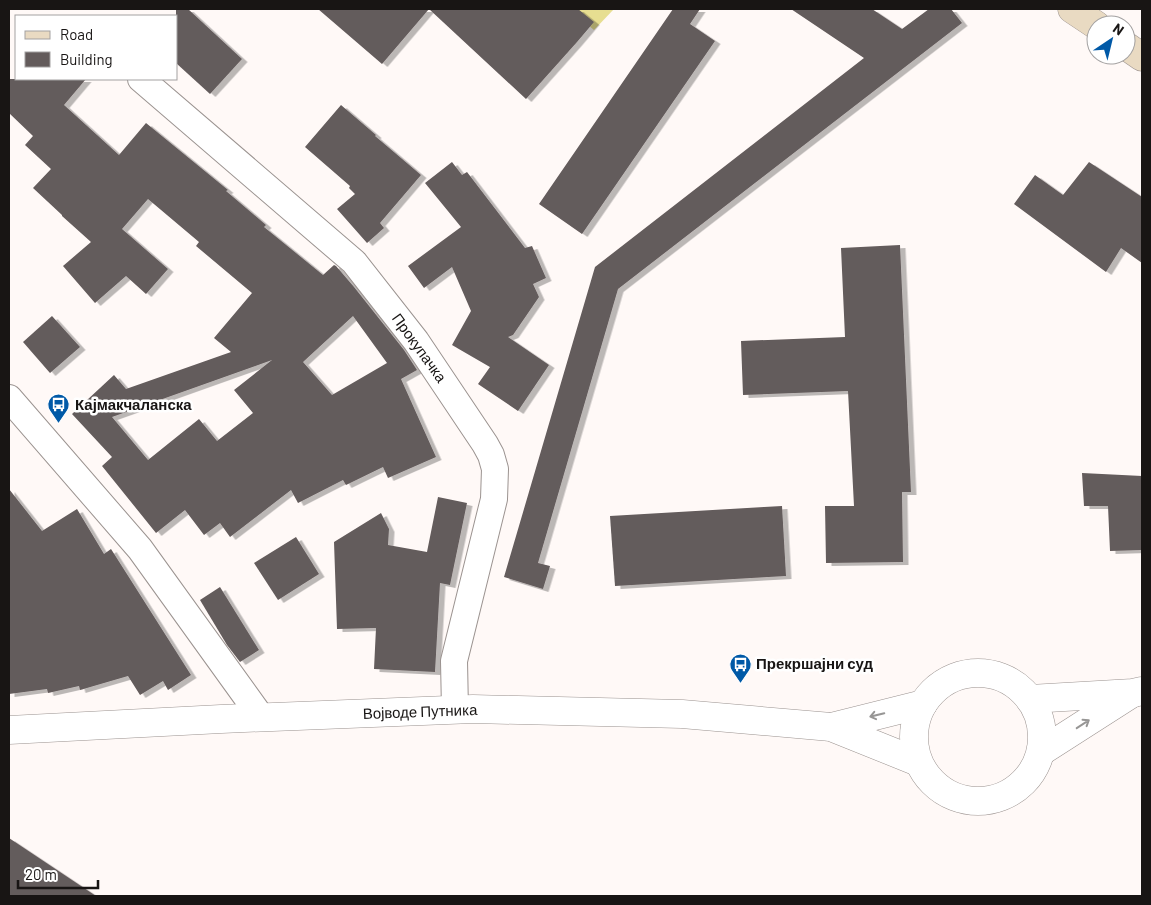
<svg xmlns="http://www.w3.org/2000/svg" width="1151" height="905" font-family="Barlow,sans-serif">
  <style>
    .green { fill: #e7de91 }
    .building { fill: #635b5b; fill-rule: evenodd; filter: url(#shadow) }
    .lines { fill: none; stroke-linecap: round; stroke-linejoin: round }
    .minor-casing { stroke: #9b9390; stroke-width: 28 }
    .tertiary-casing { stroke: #9b9390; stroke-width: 29 }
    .secondary-casing { stroke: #9b9390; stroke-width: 29 }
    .minor { stroke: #fff; stroke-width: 26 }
    .tertiary { stroke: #fff; stroke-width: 28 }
    .secondary { stroke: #e9dac2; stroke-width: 28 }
    .oneway { stroke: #979695 }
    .labels { text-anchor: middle; stroke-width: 5; stroke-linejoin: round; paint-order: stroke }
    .street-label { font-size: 15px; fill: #181514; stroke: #fff }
    .poi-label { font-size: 15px; font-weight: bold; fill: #181514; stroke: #fff; text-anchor: start }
  </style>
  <defs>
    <filter id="shadow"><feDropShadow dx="5.5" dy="3" stdDeviation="0" flood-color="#0004"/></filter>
  </defs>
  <rect width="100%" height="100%" fill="#fff9f7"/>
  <path class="green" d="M569 9H614L594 30Z"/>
  <g class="building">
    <path d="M176 9H188L242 59 210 94 176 63Z"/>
    <path d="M318 9H578L594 22 577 42 526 99 429 9 382 64Z"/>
    <path d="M673 9H700L690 24 715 41 582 234 539 204Z"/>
    <path d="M791 9H872L902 29 929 9H951L962 23 618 289 538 563 550 566 543 589 504 577 595 267 864 58Z"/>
    <path d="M9 79H86L64 105 119 155 146 123 228 190 226 191 266 225 264 227 323 275 334 265 336 266 354 287 404 350 417 370 401 379 436 457 388 478 383 467 346 485 343 480 298 503 291 490 230 537 220 523 204 535 185 510 156 533 102 466 112 457 72 414 114 375 126 389 231 352 214 338 252 293 196 246 199 242 148 199 122 229 168 269 146 294 126 276 95 303 63 266 91 242 62 216V215L33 188 51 169 25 145 33 136 9 113ZM353 316 387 363 332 395 303 362ZM272 360 234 390 253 413 217 441 199 419 148 460 112 417Z"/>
    <path d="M341 105 376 135 375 136 421 175 380 223 384 228 367 243 337 209 355 194 349 188 350 186 305 147Z"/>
    <path d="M452 162 462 175 467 172 525 248 532 246 546 278 533 284 539 297 513 335 508 337 549 365 518 411 478 384 490 367 452 345 471 311 452 267 424 288 408 266 461 227 425 183Z"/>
    <path d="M1089 162 1142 197V263L1121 248 1106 272 1014 204 1035 175 1063 195Z"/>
    <path d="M900 245 911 492H902L903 562 826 563 825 506H854L848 391 743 395 741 341 845 337 841 248Z"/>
    <path d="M52 316 80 347 50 373 23 342Z"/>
    <path d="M1082 473 1142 476V550L1110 551 1108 506H1084Z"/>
    <path d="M9 489 42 531 77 509 104 554 111 549 191 675 168 690 163 681 140 695 128 676 80 690 79 686 48 693 47 689 9 694Z"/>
    <path d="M438 497 467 503 450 585 440 583 435 672 374 669 376 628 337 629 334 542 381 513 389 529 388 545 427 552Z"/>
    <path d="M782 506 786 576 615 586 610 516Z"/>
    <path d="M296 537 319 574 278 600 254 563Z"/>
    <path d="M220 587 259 650 240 662 227 645 200 600Z"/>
    <path d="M9 838 96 896H9Z"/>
  </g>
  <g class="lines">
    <defs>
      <g id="minor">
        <path d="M141 79 354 262 416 341 485 444 491 455 495 469 494 499 454 661 455 710"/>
        <path d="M9 398 140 549 261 717"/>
      </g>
      <g id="tertiary">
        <circle cx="978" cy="737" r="64"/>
        <path d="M1030 699 1133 693 1142 691"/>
        <path d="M831 727 923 704"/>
        <path d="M9 730 221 719 473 709 682 714 831 727 918 762"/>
        <path d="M1042 751 1131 694"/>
      </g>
      <g id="secondary">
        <path d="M1072 9 1096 25"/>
        <path d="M1126 46 1142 57"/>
      </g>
    </defs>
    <use href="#minor" class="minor-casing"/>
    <use href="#tertiary" class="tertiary-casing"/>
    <use href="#secondary" class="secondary-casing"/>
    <use href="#minor" class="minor"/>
    <use href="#tertiary" class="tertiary"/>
    <use href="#secondary" class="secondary"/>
  </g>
  <defs><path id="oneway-shaft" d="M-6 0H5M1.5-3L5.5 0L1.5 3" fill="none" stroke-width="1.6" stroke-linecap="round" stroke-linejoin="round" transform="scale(1.25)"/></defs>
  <g class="oneway">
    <use href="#oneway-shaft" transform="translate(877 715) rotate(166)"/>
    <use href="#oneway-shaft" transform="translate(1083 724) rotate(-33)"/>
  </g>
  <defs>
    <symbol id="bus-pin" viewBox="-11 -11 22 30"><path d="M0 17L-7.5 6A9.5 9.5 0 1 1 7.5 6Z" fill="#0059a7" stroke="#fff"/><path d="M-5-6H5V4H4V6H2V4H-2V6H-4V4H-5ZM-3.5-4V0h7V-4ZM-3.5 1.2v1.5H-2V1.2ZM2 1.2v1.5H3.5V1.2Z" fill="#fff"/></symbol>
  </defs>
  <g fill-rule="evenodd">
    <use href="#bus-pin" x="46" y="392" width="25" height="34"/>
    <use href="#bus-pin" x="728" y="652" width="25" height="34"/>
  </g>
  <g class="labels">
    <g class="street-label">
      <text transform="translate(419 348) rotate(54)" y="5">Прокупачка</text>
      <text transform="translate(420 712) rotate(-2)" y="5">Војводе Путника</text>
    </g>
    <g class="poi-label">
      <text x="75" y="410">Кајмакчаланска</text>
      <text x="756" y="669">Прекршајни суд</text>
    </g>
  </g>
  <rect width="1151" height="905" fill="none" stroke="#181514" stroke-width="20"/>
  <rect x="15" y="15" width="162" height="65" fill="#ffffff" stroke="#a3a1a1"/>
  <rect x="25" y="31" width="25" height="8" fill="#e9dac2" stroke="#a3a1a1"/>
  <text x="60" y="40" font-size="15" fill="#181514">Road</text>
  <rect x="25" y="52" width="25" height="15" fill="#635b5b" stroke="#a3a1a1"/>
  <text x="60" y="65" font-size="15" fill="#181514">Building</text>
  <g transform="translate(1111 40) rotate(35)"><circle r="24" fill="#ffffff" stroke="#a3a1a1"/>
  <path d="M0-4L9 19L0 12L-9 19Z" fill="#0059a7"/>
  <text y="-8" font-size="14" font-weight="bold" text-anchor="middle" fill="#181514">N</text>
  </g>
  <path d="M18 880v8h80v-8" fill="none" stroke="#181514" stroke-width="2.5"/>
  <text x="25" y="880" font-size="15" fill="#181514" stroke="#ffffff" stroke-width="4" paint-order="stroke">20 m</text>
</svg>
